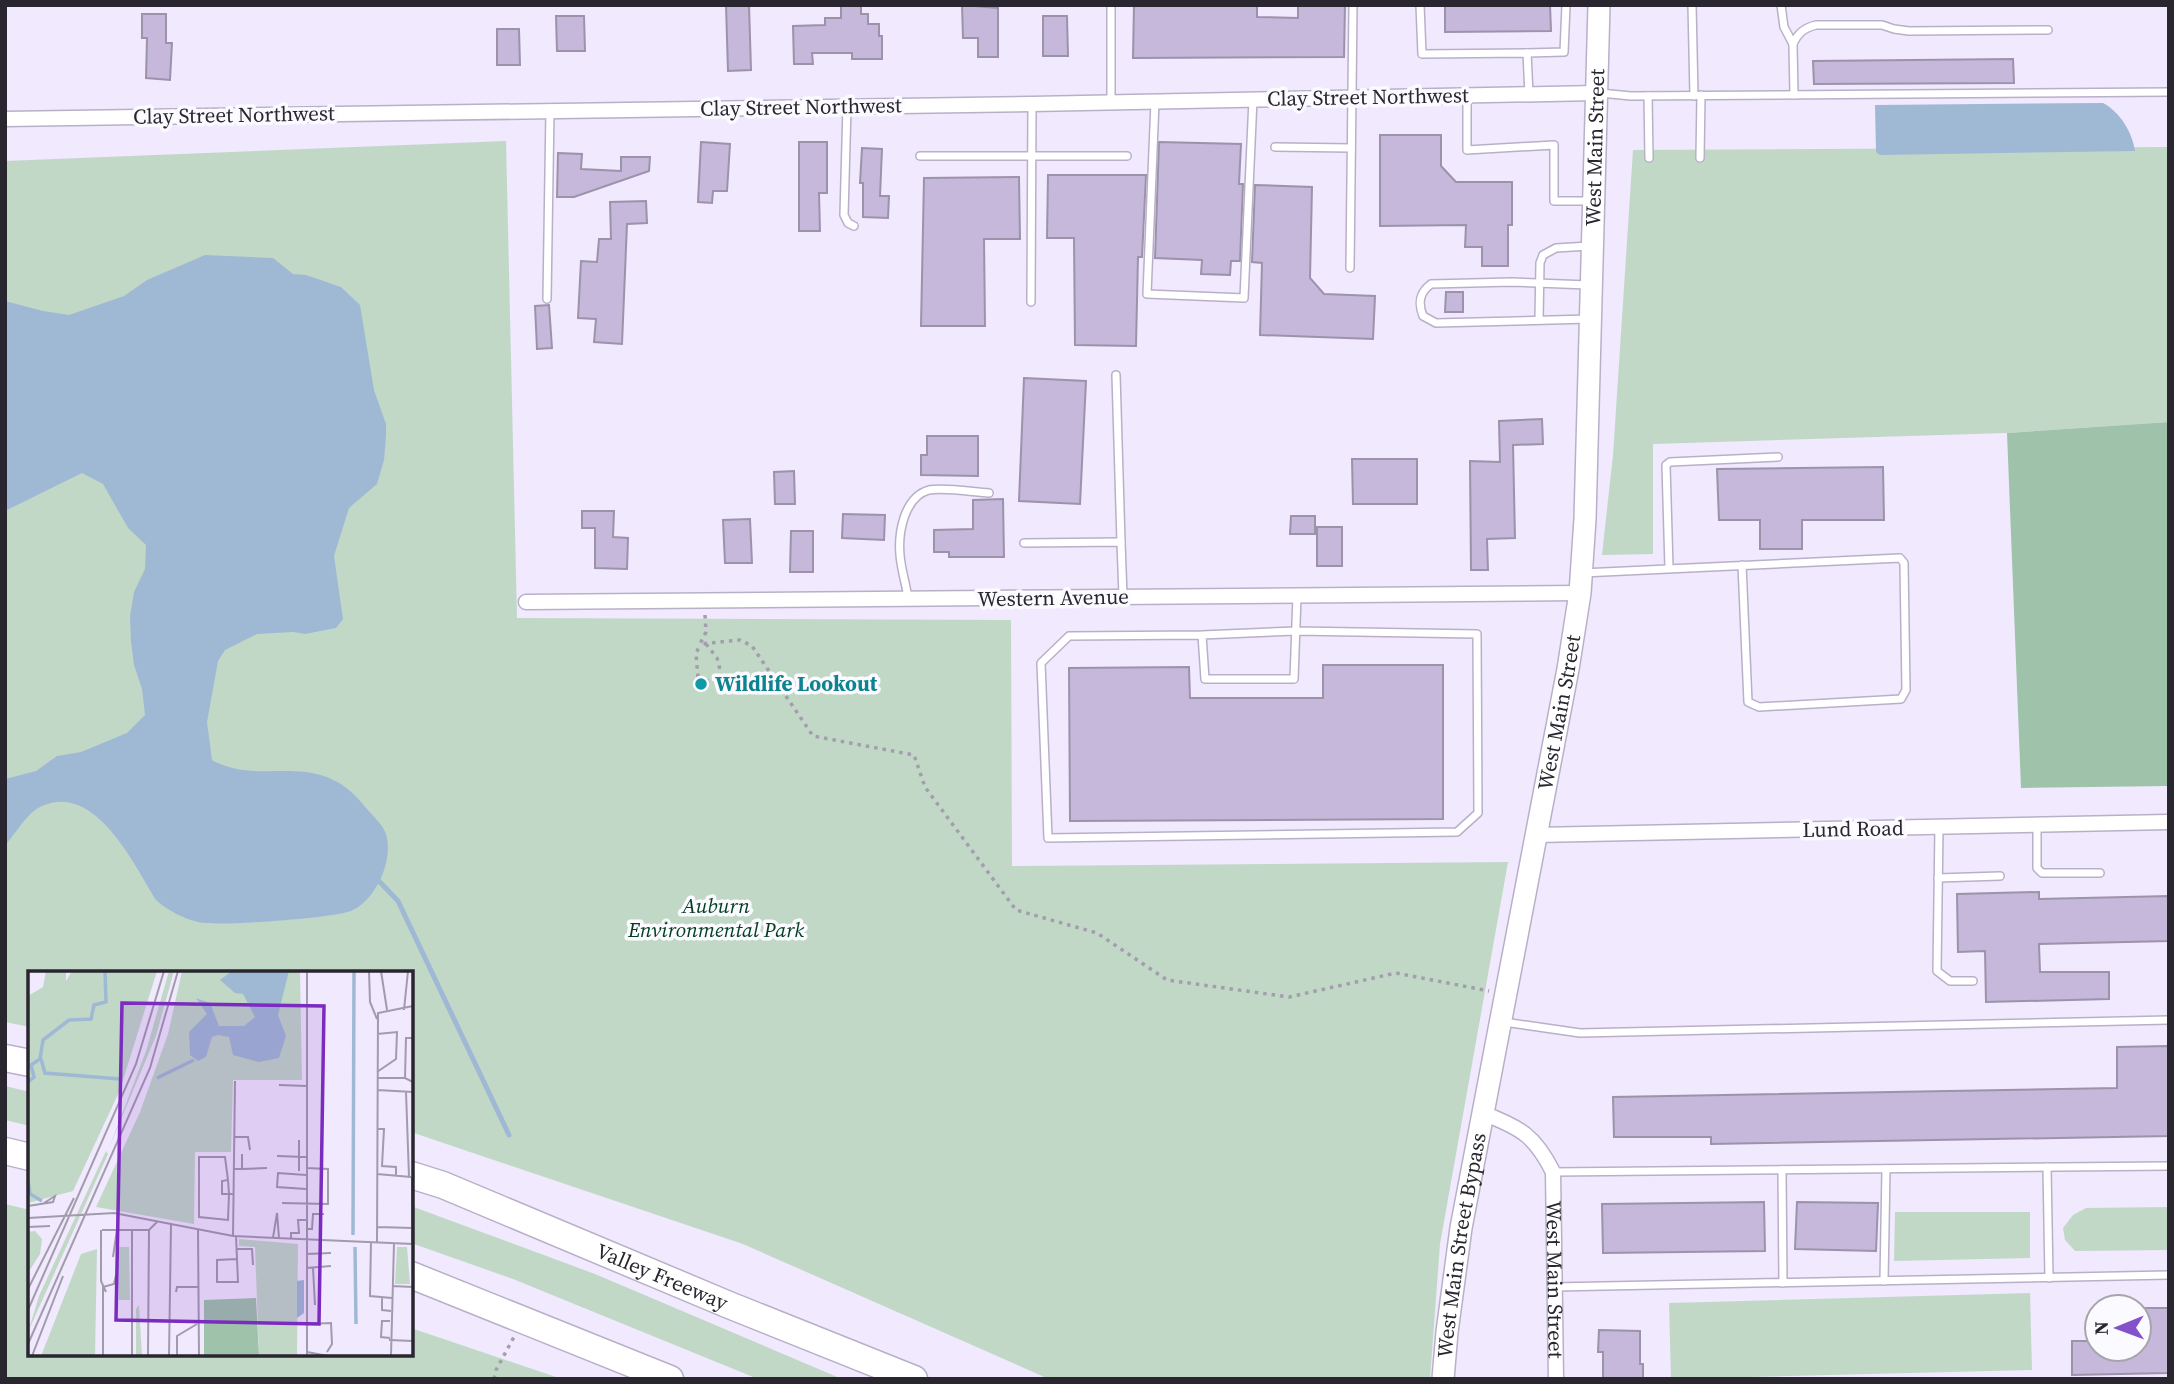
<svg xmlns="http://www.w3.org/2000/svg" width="2174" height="1384" font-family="'Source Serif 4',serif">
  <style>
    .green { fill: #c1d8c7 }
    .forest { fill: #9fc2aa }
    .water { fill: #9fb9d5 }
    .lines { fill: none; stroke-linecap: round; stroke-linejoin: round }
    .stream { stroke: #9fb9d5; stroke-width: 5 }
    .building { fill: #c5b8da; stroke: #9c93ab; stroke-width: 2 }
    .service-casing { stroke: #b9b0c8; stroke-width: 10 }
    .minor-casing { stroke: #b9b0c8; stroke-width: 17 }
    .secondary-casing { stroke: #b9b0c8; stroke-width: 24 }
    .motorway-casing { stroke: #b9b0c8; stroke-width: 29 }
    .path { stroke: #a39dad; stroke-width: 3.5; stroke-dasharray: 3.5 5; stroke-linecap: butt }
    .service { stroke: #fff; stroke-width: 7 }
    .minor { stroke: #fff; stroke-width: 14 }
    .secondary { stroke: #fff; stroke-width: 21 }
    .motorway { stroke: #fff; stroke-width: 26 }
    .culture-dot { fill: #0f9aa8; stroke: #fbfaff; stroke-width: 2.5 }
    .labels { text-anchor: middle; stroke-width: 7; stroke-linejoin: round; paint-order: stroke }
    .street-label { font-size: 21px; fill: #29262f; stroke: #fbfaff }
    .culture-label { font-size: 21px; font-weight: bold; fill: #0d838f; stroke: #fbfaff; text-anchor: start }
    .park-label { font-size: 21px; font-style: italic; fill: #003d1e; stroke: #fbfaff }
    .inset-river { fill: none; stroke: #9fb9d5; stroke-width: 3.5 }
    .inset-road { fill: none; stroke: #a19bab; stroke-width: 2 }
    .view { fill: #7b2cbf; fill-opacity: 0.15; stroke: #7b2cbf; stroke-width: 3.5 }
    .inset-edge { fill: none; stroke: #29262f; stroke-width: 3.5 }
  </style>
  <rect width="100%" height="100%" fill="#f1e9fe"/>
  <g class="green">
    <path d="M506 141 517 618 1011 620 1012 866 1508 862 1440 1244 1430 1379H1049L743 1244 411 1132V973H30V1027L5 1022V161Z"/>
    <path d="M2169 147V422L2007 433 1653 444V554L1602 555 1613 455 1633 150Z"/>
    <path d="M5 1086 30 1092V1126L5 1120Z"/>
    <path d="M5 1204 30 1210V1354H411V1328L562 1379H5Z"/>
    <path d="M411 1206 595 1274 842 1379H758L513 1279 411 1243Z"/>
    <path d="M2169 1207V1250L2075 1251 2065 1240 2063 1228 2073 1215 2086 1208Z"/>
    <path d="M1895 1212H2030V1258L1894 1261Z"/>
    <path d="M2030 1293 2032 1370 1671 1379 1669 1303Z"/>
  </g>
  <path class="forest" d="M2169 422V786L2021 788 2007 433Z"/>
  <g class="water">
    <path d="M2103 103C2120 112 2132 132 2135 151L1880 155 1876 152 1875 105Z"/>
    <path d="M205 255 273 258 293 274 306 275 341 287 360 305 374 390 386 424V436L384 460 377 484 349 508 334 556 343 619 336 628 305 634 293 632 257 634 225 650 218 661 207 722 212 760C263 789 318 744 367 809 373 816 383 825 386 834 394 860 376 900 351 911 334 918 216 927 198 922 184 919 167 910 156 900 134 864 95 782 42 806 26 813 17 833 5 845V779L36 771 57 756 81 752 127 733 145 715 142 689 134 665 131 641 130 616 134 592 145 569 146 545 128 528 103 484 82 473 5 511V301L43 311 69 315 124 296 147 280Z"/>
  </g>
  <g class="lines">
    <path class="stream" d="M372 877 378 880 398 901 509 1135"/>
  </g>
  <g class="building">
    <path d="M726 5H749L751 70 728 71Z"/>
    <path d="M841 5H861V14H868V24H879V36H882V59H852V53H812L813 64H794L793 26 825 25V18H841Z"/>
    <path d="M962 5 998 8V57H978V38H963Z"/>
    <path d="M1134 5H1257V17L1298 18V5H1345L1344 57 1133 58Z"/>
    <path d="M1445 5H1550L1551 31 1445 32Z"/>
    <path d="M142 14H166V43H172L170 80 146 78 147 38H142Z"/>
    <path d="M556 16H584L585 51H557Z"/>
    <path d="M1043 16H1067L1068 56H1043Z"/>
    <path d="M497 29H519L520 65H497Z"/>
    <path d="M2013 59 2014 83 1814 84 1813 61Z"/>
    <path d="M1380 135H1441V166L1456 182H1512V225H1508V266H1482V247H1465L1466 225 1380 226Z"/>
    <path d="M701 142 730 144 727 191H713L712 203 698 202Z"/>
    <path d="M799 142H827V193H819L820 231H799Z"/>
    <path d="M1159 142 1241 144 1239 184H1243L1240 261H1231L1230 275 1201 274 1202 260 1155 258Z"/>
    <path d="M862 148 882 149 880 196H889L888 218 863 217V183H860Z"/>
    <path d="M558 153 582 154 581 169 621 171V157H650L649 171 574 197H557Z"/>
    <path d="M1048 175H1146L1142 257H1138L1136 346 1075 345 1074 238H1047Z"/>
    <path d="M1019 177 1020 239H984L985 326H921L924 178Z"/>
    <path d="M1255 185 1312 187 1310 278 1324 294 1375 296 1373 339 1260 335 1262 263 1252 262Z"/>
    <path d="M646 201 647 223 627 224 622 344 594 342 596 319 578 318 581 261 597 262 599 239H611L610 202Z"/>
    <path d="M1446 292H1463V312H1445Z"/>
    <path d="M549 305 552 348 537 349 535 306Z"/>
    <path d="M1024 378 1086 381 1080 504 1019 501Z"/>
    <path d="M1542 419 1543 444 1513 445 1515 538 1487 539 1488 570H1471L1470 461 1500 462 1499 421Z"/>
    <path d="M927 436H978V476L921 475V455H927Z"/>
    <path d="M1352 459H1417V504H1353Z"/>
    <path d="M1883 467 1884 520H1802V549H1760V520H1719L1717 469Z"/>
    <path d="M794 471 795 504H775L774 472Z"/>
    <path d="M1003 499 1004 557H949V552H934V530L973 529V500Z"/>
    <path d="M582 511H614L613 537 628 538 627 569 595 568V528H582Z"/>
    <path d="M843 514 885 515 884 540 842 538Z"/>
    <path d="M1291 516H1315V534H1290Z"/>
    <path d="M750 519 752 563H725L723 520Z"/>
    <rect x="1317" y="527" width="25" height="39"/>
    <path d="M791 531H813V572H790Z"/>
    <path d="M1323 665H1443V819L1070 821 1069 668 1189 667 1190 698H1323Z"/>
    <path d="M2039 892V899L2169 896V941L2039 944 2040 972H2109V999L1986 1002 1985 951 1958 952 1957 894Z"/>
    <path d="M2169 1046V1136L1711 1144V1137H1614L1613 1097 2117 1088V1047Z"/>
    <path d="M1764 1202 1765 1251 1603 1253 1602 1204Z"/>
    <path d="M1797 1202 1878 1203 1876 1251 1795 1249Z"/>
    <path d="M2139 1308H2169V1373L2072 1375V1341H2097V1349H2139Z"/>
    <path d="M1599 1330 1640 1331V1364H1643V1379H1603V1352H1598Z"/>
  </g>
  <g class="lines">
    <defs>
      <g id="service">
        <path d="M1420 5 1422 54 1527 53 1529 94"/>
        <path d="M1692 5 1694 96"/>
        <path d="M1781 5 1784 27 1793 44 1794 95"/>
        <path d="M1793 44C1798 33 1804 28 1816 25H1882L1894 29 1909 31 2048 30"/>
        <path d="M1527 53 1564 52 1566 5"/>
        <path d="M1600 93 1631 96 2169 92"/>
        <path d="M1467 96V150L1554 145V201H1592"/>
        <path d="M1648 96 1649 158"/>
        <path d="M1111 102V5"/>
        <path d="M1155 102 1147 294 1244 298 1253 99"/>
        <path d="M847 107 844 215 848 223 854 226"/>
        <path d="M1275 147 1351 148"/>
        <path d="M920 156H1127"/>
        <path d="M1700 158 1701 95"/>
        <path d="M1350 268 1353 5"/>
        <path d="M1588 285 1512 282 1431 284C1419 293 1418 303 1423 316L1436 323 1589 319"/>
        <path d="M547 299 550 110"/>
        <path d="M1031 302 1032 104"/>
        <path d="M1539 320 1540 263 1543 255 1556 248 1589 246"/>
        <path d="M1116 375 1121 542"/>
        <path d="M1024 543 1121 542 1123 596"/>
        <path d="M1669 568 1666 465 1670 462 1778 457"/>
        <path d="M1582 573 1900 558 1904 563 1906 690 1901 699 1759 707 1748 702 1742 565"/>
        <path d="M908 598C906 584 901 569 900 555 898 533 904 497 929 490 944 487 973 492 989 493"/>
        <path d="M1202 635 1296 631 1477 634 1478 813 1457 832 1048 838 1041 663 1069 636 1202 635 1205 679H1294L1297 596"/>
        <path d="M2037 825V868L2042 873H2100"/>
        <path d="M1939 827 1937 971 1950 981H1973"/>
        <path d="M1938 878 2000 876"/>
        <path d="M1504 1022 1580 1033 2169 1020"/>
        <path d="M2047 1167 2049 1278"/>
        <path d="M1782 1170 1783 1283"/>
        <path d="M1554 1172 2169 1166"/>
        <path d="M1884 1281 1886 1169"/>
        <path d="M1554 1287 2169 1275"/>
      </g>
      <g id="minor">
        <path d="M5 119 1032 104 1596 93"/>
        <path d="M526 602 1580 593"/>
        <path d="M1536 835 2169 822"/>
        <path id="s1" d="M1485 1114C1521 1128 1535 1136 1553 1172L1556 1379"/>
      </g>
      <g id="secondary">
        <path id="s2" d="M1443 1379 1447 1332 1461 1228 1568 669 1580 593 1585 519 1599 5"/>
      </g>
      <g id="motorway">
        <path d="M5 1058 30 1063"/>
        <path d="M5 1151 30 1157"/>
        <path id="s3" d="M411 1175 443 1185 729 1305 914 1379"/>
        <path d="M411 1275 670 1379"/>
      </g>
    </defs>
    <use href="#service" class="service-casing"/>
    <use href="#minor" class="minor-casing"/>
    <use href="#secondary" class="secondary-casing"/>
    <use href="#motorway" class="motorway-casing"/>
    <g class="path">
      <path d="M705 615 706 632 700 644 740 640 752 646 813 736 914 755 925 787 1016 910 1097 933 1167 980 1289 997 1396 973 1489 991"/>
      <path d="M706 644 717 658 722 677 707 681"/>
      <path d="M698 677 696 654 700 644"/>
      <path d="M494 1379 496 1370 514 1337"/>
    </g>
    <use href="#service" class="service"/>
    <use href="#minor" class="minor"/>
    <use href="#secondary" class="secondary"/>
    <use href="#motorway" class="motorway"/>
  </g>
  <circle class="culture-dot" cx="701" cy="684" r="7"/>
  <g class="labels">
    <g class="street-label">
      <text transform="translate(1368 97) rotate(-1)" y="7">Clay Street Northwest</text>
      <text transform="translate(801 107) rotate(-1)" y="7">Clay Street Northwest</text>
      <text transform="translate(234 115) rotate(-1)" y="7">Clay Street Northwest</text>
      <text dy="7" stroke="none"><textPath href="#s2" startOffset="1244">West Main Street</textPath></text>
      <text transform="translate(1053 598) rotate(-1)" y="7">Western Avenue</text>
      <text dy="7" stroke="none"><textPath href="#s2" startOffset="677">West Main Street</textPath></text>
      <text transform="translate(1853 829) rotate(-1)" y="7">Lund Road</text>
      <text dy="7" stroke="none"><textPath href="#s2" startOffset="135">West Main Street Bypass</textPath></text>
      <text dy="7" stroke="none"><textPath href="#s3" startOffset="271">Valley Freeway</textPath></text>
      <text dy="7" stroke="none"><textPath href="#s1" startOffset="200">West Main Street</textPath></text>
    </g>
    <g class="culture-label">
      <text x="715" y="691">Wildlife Lookout</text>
    </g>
    <g class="park-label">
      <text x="716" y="913">Auburn<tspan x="716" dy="24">Environmental Park</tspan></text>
    </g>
  </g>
  <g transform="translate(28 971)">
    <rect width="385" height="385" fill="#f1e9fe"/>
    <path d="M18 0H38V10L44 0H129L92 119 45 220 0 232V25L15 16ZM141 0H146L128 65 81 177 118 80ZM154 0H272L274 109H205L203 181H167L166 253 68 236 112 141 140 63ZM78 180 80 183 0 361 11 325ZM7 260 14 268 12 283 0 302V261ZM211 268 270 273 269 385H231L227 276 211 275ZM90 276H101L102 329H91ZM369 276H379L382 313H367ZM69 278 67 385H13L53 283ZM111 334 114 385H108V338Z" fill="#c1d8c7"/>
    <path d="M228 327 231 385H176V329Z" fill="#9fc2aa"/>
    <path d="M204 0H261L250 44 258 65 251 87 231 91 205 84 201 66 190 64 184 66 178 86 170 90 162 84 161 61 179 43 168 27 182 32 191 55H216L227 46 215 23 207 22 192 9ZM276 309V342L269 347V310Z" fill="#9fb9d5"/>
    <path class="inset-river" d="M13 88 17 102 92 108M129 107 166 89M0 111 6 106 3 94 12 88 15 69 41 49 63 48 66 34 78 31 77 0M0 210 2 223 14 230M325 264 326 0M327 276 328 353"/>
    <path class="inset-road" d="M279 0V385M341 0 342 31 349 48M353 0 359 39M376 39 380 0M349 63 369 61 368 88 349 101M349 107H377L385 111M377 107 378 67H385M251 114 279 115M349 119 385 121M378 121 381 206M349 158H356L354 195 368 196V205M206 166H220L222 179M249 185 278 186M206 198H214V183M214 198 239 197M271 200V169M349 203 383 206M384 206V273M200 209 201 223 200 249 171 246V186H197L200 209 194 210V223H206M278 218 249 216 250 202 278 204M254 232 300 233V198L278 197M0 235 25 231 27 225 16 232M0 247 86 242 205 265 385 273M0 256 22 255M349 256 385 257M170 258 171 385M279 258H284L285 243H296M73 259V310L78 321M74 259H121L129 251M104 259V385M205 265 207 110M208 265 210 311H189V289L209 288M245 267 249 242 251 267M263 268V262H271L270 249H279M343 271 342 325 364 327M349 271 350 42 385 35M209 278H224L225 294M278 283 303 282M85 286 89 259M278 297 303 295M285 297 287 334M364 315 385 316M0 318 46 227M148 321 149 316H170M354 327V339L363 340M0 339 108 93 136 0M277 353 303 352 304 373 299 381M362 367 353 366 354 350H362M361 369 385 370M0 373 122 97 150 0M279 381 300 385M4 385 35 305M75 385V316L86 313 88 304M120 385 121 259M141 385 143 254M149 385V365L169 353M363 385 366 272"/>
    <path class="view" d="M94 32 296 35 291 353 88 349Z"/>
    <rect width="385" height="385" class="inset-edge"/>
  </g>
  <rect width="2174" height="1384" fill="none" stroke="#29262f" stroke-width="14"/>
  <g transform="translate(2118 1328) rotate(269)"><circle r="33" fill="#fbfaff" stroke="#a7a5ac" stroke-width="2"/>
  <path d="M0-5L12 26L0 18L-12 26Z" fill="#8351c9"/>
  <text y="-10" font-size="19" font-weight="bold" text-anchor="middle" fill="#29262f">N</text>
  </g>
</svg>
